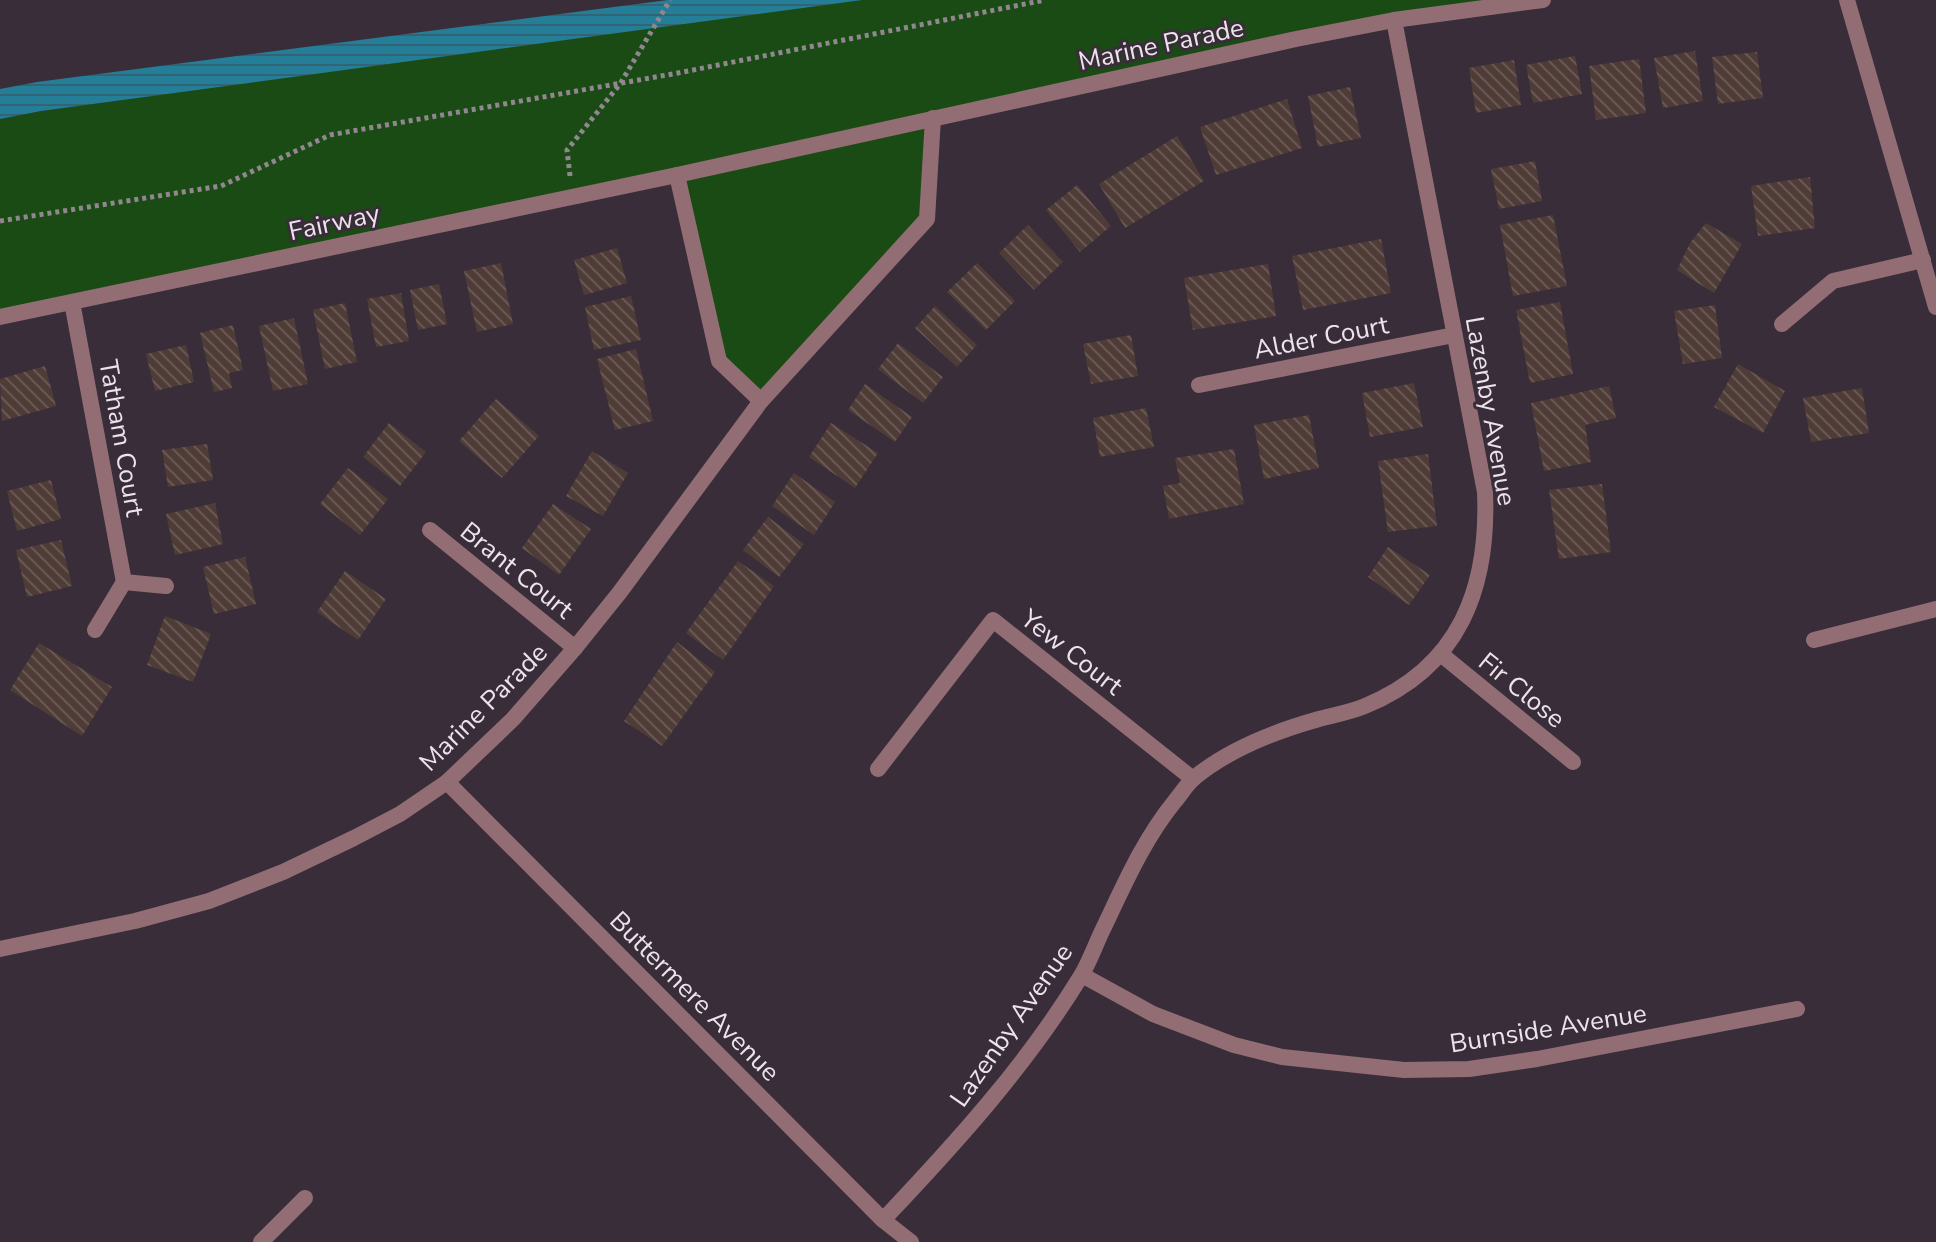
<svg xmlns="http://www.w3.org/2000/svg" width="1936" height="1242" font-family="'Nunito Sans',sans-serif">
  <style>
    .green { fill: #1b4b15 }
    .water { fill: url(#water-rules) }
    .building { fill: url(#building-back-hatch) }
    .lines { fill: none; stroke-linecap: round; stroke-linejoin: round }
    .path { stroke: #918791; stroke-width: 5; stroke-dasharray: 4 4; stroke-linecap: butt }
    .minor { stroke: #936d74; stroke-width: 16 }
    .tertiary { stroke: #936d74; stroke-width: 16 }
    .labels { text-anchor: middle; stroke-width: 6; stroke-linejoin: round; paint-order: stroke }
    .street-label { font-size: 26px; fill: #ece4ec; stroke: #392d39 }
  </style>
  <defs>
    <pattern id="water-rules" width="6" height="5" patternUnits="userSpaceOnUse" patternTransform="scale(2)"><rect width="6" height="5" fill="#257e97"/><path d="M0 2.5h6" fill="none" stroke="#346473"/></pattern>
    <pattern id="building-back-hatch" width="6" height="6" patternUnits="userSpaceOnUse" patternTransform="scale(2)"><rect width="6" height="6" fill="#4f3c37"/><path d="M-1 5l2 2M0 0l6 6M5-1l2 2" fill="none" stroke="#685854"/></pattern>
  </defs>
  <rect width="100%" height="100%" fill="#392d39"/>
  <path class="green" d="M850 0H1543L1394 20 933 118 927 219 761 401 719 361 677 175 0 317V119L41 111Z"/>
  <path class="water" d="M668 0H862L41 111 0 119V89L37 82Z"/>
  <g class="building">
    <path d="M1695 51 1703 101 1663 108 1654 58Z"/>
    <path d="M1757 52 1763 98 1718 104 1712 57Z"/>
    <path d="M1575 56 1582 94 1533 103 1526 65Z"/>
    <path d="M1639 59 1646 113 1596 120 1589 66Z"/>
    <path d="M1514 60 1521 105 1476 113 1469 68Z"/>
    <path d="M1350 87 1361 138 1318 147 1308 96Z"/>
    <path d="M1287 99 1302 148 1216 175 1200 127Z"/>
    <path d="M1177 136 1204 181 1125 228 1099 184Z"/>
    <path d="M1535 161 1542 201 1499 209 1491 169Z"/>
    <path d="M1810 177 1815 228 1758 236 1751 186Z"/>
    <path d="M1077 185 1111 226 1080 252 1046 210Z"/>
    <path d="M1553 215 1567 286 1513 296 1500 225Z"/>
    <path d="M1706 223 1742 244 1714 293 1677 270 1690 243Z"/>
    <path d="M1028 225 1063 262 1034 290 999 253Z"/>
    <path d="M1381 239 1391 293 1303 310 1292 256Z"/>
    <path d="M617 248 627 283 584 295 574 260Z"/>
    <path d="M501 263 513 324 477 332 464 271Z"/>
    <path d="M977 263 1015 301 986 330 947 292Z"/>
    <path d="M1268 264 1276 316 1193 330 1184 278Z"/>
    <path d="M439 284 447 324 418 330 410 290Z"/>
    <path d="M401 293 409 341 376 347 367 299Z"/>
    <path d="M631 296 641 340 594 350 585 307Z"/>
    <path d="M1560 302 1573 374 1530 383 1516 310Z"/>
    <path d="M345 303 357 362 325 369 313 310Z"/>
    <path d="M1715 305 1722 358 1683 364 1674 311Z"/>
    <path d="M935 306 977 345 957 367 915 328Z"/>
    <path d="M294 318 308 384 273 391 259 326Z"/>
    <path d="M233 325 243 370 229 373 232 388 214 392 200 333Z"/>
    <path d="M1131 335 1138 376 1091 384 1083 344Z"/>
    <path d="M898 343 943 377 923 403 878 369Z"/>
    <path d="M186 345 194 382 155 391 146 354Z"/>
    <path d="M636 349 653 421 615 430 597 359Z"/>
    <path d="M1738 364 1785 391 1763 433 1714 407Z"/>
    <path d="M45 366 56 406 2 421 0 379Z"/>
    <path d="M1414 383 1423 427 1370 437 1362 393Z"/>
    <path d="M865 384 912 417 895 442 848 410Z"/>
    <path d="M1609 386 1616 418 1585 425 1591 462 1544 471 1531 403Z"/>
    <path d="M1862 388 1869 433 1811 442 1803 398Z"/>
    <path d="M496 399 539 436 502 478 459 441Z"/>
    <path d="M1146 408 1154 447 1100 457 1093 418Z"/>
    <path d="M1309 415 1319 468 1264 479 1254 425Z"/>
    <path d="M389 423 426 452 400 486 363 457Z"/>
    <path d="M831 423 878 453 855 488 809 457Z"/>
    <path d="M207 444 213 480 168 487 162 450Z"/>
    <path d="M1234 449 1244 504 1169 519 1163 486 1180 483 1175 458Z"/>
    <path d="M592 451 628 473 603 516 566 496Z"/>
    <path d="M1428 454 1437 526 1388 532 1378 461Z"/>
    <path d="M348 468 388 499 360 535 320 504Z"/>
    <path d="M794 473 835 502 814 535 772 506Z"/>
    <path d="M51 480 61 519 17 531 7 491Z"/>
    <path d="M1602 484 1611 552 1559 559 1549 490Z"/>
    <path d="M215 503 223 544 175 555 166 514Z"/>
    <path d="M553 504 591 529 559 575 522 548Z"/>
    <path d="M768 517 804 544 779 577 743 550Z"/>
    <path d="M61 540 72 586 27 597 16 550Z"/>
    <path d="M1388 547 1430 575 1409 605 1368 577Z"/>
    <path d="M245 557 256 604 214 614 203 567Z"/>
    <path d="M738 561 774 586 723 660 686 633Z"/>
    <path d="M345 571 386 599 358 640 317 612Z"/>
    <path d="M165 616 211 634 193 682 147 665Z"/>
    <path d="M677 642 715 672 662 746 624 721Z"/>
    <path d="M39 643 112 687 82 736 10 690Z"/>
  </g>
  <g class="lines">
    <g class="path">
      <path d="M570 176 567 150 620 84 670 0"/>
      <path d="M0 221 221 186 330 135 678 73 1045 0"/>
    </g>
    <g class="minor">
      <path d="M677 175 719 361 761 401"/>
      <path d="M72 302 124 582 166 586"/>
      <path d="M1782 324 1833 281 1923 260"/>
      <path d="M1199 385 1454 335"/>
      <path d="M430 530 575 648"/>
      <path d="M95 630 124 582"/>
      <path d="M1814 640 1936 609"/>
      <path d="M1442 655 1573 762"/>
      <path d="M878 769 993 620 1193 779"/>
      <path d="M447 782 883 1220 911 1242"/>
      <path d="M0 949 135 921 209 901 283 872 354 838 400 814 447 782 513 719 575 648 620 592 761 401 927 219 933 118"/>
      <path d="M1082 975 1153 1014 1234 1045 1282 1057 1404 1070 1469 1069 1537 1059 1797 1009"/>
      <path d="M883 1220C955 1144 1026 1066 1081 976 1090 961 1096 943 1104 927 1125 883 1144 839 1175 801 1181 794 1187 784 1194 778 1229 749 1276 731 1319 719 1334 715 1351 712 1365 706 1460 667 1489 588 1485 492L1394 20"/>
      <path d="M261 1242 305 1198"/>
    </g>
    <g class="tertiary">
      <path d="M1847 0 1936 307"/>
      <path d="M0 317 677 175 1296 39 1394 20 1543 0"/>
    </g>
  </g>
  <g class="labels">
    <g class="street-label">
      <text transform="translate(1161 44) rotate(-12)" y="9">Marine Parade</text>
      <text transform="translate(334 222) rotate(-12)" y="9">Fairway</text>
      <text transform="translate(1321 337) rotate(-11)" y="9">Alder Court</text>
      <text transform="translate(1491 411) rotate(80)" y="9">Lazenby Avenue</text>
      <text transform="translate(122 438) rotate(80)" y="9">Tatham Court</text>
      <text transform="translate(517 570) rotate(39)" y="9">Brant Court</text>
      <text transform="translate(1072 652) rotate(38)" y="9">Yew Court</text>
      <text transform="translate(1522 690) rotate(39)" y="9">Fir Close</text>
      <text transform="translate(483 707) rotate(-45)" y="9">Marine Parade</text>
      <text transform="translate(695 996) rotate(45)" y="9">Buttermere Avenue</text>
      <text transform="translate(1011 1025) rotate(-55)" y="9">Lazenby Avenue</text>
      <text transform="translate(1548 1028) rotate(-9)" y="9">Burnside Avenue</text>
    </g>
  </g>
</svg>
